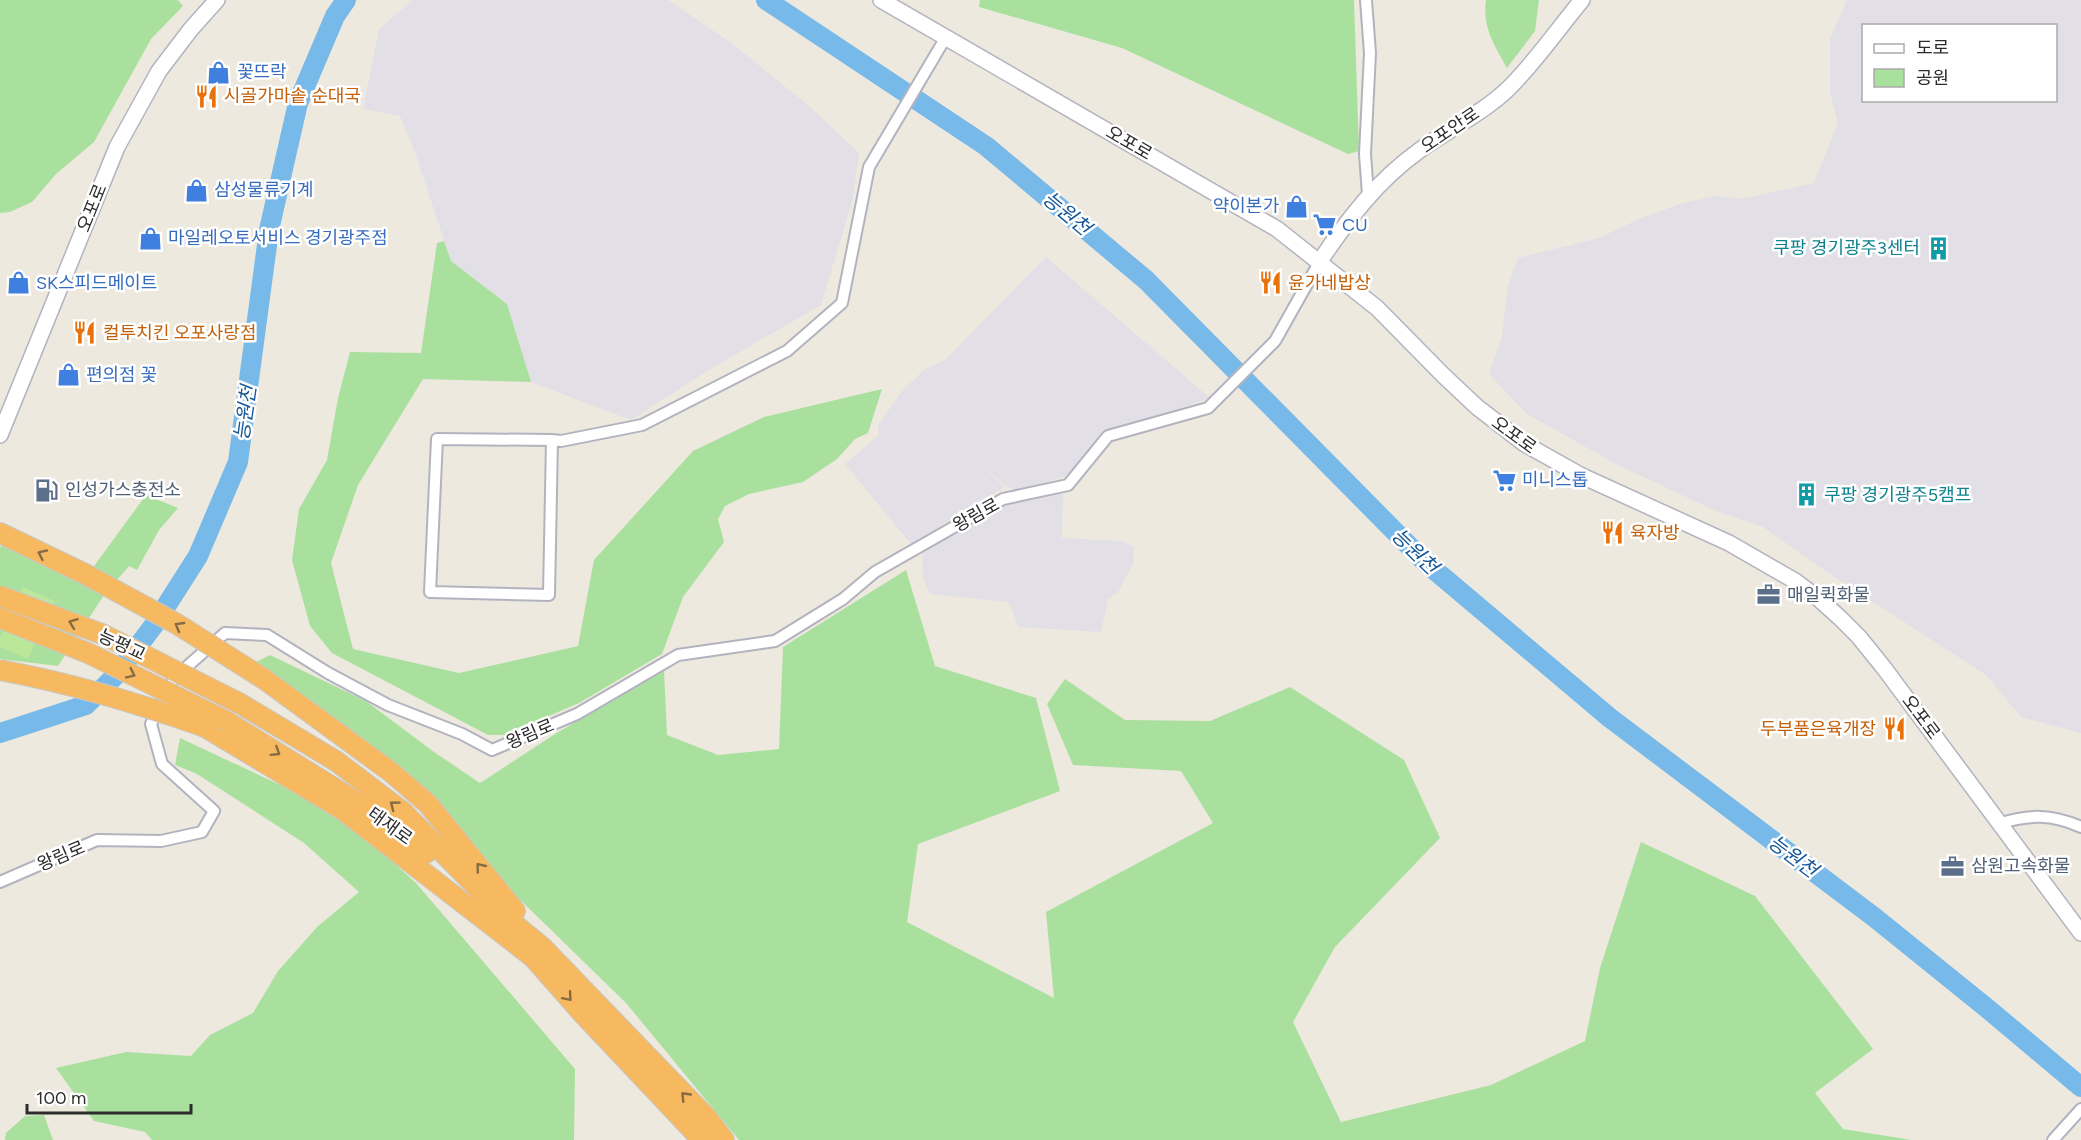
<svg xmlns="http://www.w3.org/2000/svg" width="2081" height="1140" font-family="Figtree,'Noto Sans KR',sans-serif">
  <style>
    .industrial { fill: #e2dfe6; fill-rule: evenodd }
    .green { fill: #aae09e }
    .pitch { fill: #bbe79b }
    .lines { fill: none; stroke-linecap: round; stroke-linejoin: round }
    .river { stroke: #77b9e9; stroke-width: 20 }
    .street-casing { stroke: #b2b3bf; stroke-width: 14 }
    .secondary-casing { stroke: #b2b3bf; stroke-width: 18 }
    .highway-casing { stroke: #c8c8c8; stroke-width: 22 }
    .street { stroke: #fff; stroke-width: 10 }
    .secondary { stroke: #fff; stroke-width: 15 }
    .highway { stroke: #f7b960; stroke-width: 20 }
    .highway-bridge-casing { stroke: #c8c8c8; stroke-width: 22; stroke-linecap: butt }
    .highway-bridge { stroke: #f7b960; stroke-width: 20 }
    .oneway { stroke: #876b43 }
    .labels { text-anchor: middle; stroke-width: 5; stroke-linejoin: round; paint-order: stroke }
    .shop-label { font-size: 18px; fill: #366cbe; stroke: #fff; text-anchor: start }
    .food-label { font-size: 18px; fill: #c56008; stroke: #fff; text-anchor: start }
    .street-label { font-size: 18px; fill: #2c2c2c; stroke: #fff }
    .culture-label { font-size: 18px; fill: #0d838f; stroke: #fff; text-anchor: end }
    .service-label { font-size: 18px; fill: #4e5e75; stroke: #fff; text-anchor: start }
    .water-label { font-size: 20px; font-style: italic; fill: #145698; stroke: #fff }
  </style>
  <rect width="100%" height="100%" fill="#ede9df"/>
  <g class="industrial">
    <path d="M413 0H668L730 42 809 106 859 153 853 198 821 305 712 368 631 420 531 382 507 304 451 261 415 152 400 116 363 109 379 29Z"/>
    <path d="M1847 0H2081V733L2021 717 1986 675 1827 572 1763 527 1716 511 1618 465 1527 414 1489 374 1502 336 1508 286 1518 258 1599 238 1639 219 1683 203 1716 196 1742 199 1814 183 1838 123 1830 93V39ZM1864 26H2056V100H1864Z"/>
    <path d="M1046 257 1210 398 1106 433 1069 475 1018 491 1005 486 966 449 1004 487 911 544 845 464 879 435 878 425 903 390 924 370 945 360Z"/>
    <path d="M1063 491 1062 538 1121 541 1134 547 1133 564 1118 592 1108 599 1101 632 1018 627 1011 606 1006 602 930 594 923 578 922 554 950 534 1003 503Z"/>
  </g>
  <g class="green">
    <path d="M0 0H178L183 6 151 39 94 142 56 174 32 202 10 212 0 213Z"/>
    <path d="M980 0H1354L1359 151 1348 154 1122 48 979 7Z"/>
    <path d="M1486 0H1539L1535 31 1507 68C1494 45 1482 27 1486 0Z"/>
    <path d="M444 241 451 261 507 304 531 382 423 379 358 485 331 563 353 649 459 673 578 646 594 560 693 451 764 417 882 389 868 433 855 439 837 459 803 482 749 494 725 506 718 519 724 542 683 597 662 654 579 703 505 735H488L332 653 310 626 292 560 299 509 327 460 338 398 350 352 421 353 437 243Z"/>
    <path d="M146 495 178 508 159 530 137 570 129 566 104 595 58 666 0 659V547L6 543 83 581Z"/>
    <path d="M906 570 935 666 1036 698 1060 791 918 844 907 922 1054 998 1046 912 1213 823 1181 771 1073 765 1047 704 1065 679 1125 720 1210 721 1290 687 1404 760 1440 838 1335 947 1293 1022 1341 1122 1491 1085 1585 1041 1600 968 1641 842 1755 896 1873 1049 1815 1093 1843 1129 1912 1140H739L626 1003 469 850 254 663 270 655 366 701 434 752 480 783 555 734 664 670 667 735 718 755 779 749 783 647Z"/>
    <path d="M180 738 338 812 416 883 575 1069 574 1140H152L145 1132 94 1121 56 1068 126 1052 191 1056 210 1035 253 1013 278 971 317 927 359 892 304 843 197 774 175 765Z"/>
    <path d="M44 1115 53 1140H5L6 1133 25 1116Z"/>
  </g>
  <path class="pitch" d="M23 587 54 601 28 659 0 647V638Z"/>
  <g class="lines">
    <g class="river">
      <path d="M766 0 986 146 1146 280 1425 562 1610 718 1874 917 1988 1009 2081 1087"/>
      <path d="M0 733 86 705 117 674 154 625 198 556 238 462 269 230 298 103 335 16 346 0"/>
    </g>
    <defs>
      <g id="street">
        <path d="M1366 0 1370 53 1365 154 1368 195"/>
        <path d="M552 440 549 595 430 592 437 439 552 440 561 441 642 425 787 351 842 303 869 167 946 37"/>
        <path d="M1998 824C2029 814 2052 814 2081 827"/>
        <path d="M0 882 97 840 161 841 202 832 214 811 162 764 151 724 174 678 225 633 267 635 328 673 388 705 462 734 492 750 577 714 678 655 775 641 843 599 875 572 1003 499 1068 485 1108 436 1208 408 1275 341 1320 261"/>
        <path d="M2053 1140 2081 1109"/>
      </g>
      <g id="secondary">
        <path d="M881 0 1277 229 1377 308 1444 376 1477 407 1525 444 1582 476 1729 543 1795 581 1819 599 1840 618 1859 637 1884 668 2081 933"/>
        <path d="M1320 261C1348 219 1378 180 1420 150 1449 129 1483 113 1509 88 1536 61 1558 29 1582 0"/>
        <path d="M0 435 117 147 159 71 191 29 217 0"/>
      </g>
      <g id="highway">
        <path d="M0 533 85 574"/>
        <path d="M264 679 391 772 428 804 515 911"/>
        <path d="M239 703 336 761 403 812 508 919 542 947 707 1118 724 1140"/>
        <path d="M226 721 400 829 426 853"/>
        <path d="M205 727 343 810 534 958"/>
        <path d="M525 948 583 1014 702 1140"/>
      </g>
    </defs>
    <use href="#street" class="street-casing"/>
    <use href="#secondary" class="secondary-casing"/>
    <use href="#highway" class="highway-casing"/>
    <use href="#street" class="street"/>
    <use href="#secondary" class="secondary"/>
    <use href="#highway" class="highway"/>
    <defs>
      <g id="highway-bridge">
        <path d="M85 574 177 624 264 679"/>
        <path d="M0 596 102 634 239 703"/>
        <path d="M0 618 88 653 226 721"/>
        <path d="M0 670C70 683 138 703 205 727"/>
      </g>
    </defs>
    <use href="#highway-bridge" class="highway-bridge-casing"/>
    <use href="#highway-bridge" class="highway-bridge"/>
  </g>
  <defs><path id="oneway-chevron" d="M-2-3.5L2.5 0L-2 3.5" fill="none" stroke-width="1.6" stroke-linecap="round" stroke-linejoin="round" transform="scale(1.5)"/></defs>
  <g class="oneway">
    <use href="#oneway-chevron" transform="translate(42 554) rotate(-155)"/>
    <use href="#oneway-chevron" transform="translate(73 623) rotate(-160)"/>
    <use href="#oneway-chevron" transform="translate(179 626) rotate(-150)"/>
    <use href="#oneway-chevron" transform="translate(131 674) rotate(26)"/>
    <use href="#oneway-chevron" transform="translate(276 752) rotate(32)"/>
    <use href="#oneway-chevron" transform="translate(394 805) rotate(-143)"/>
    <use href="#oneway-chevron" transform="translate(480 867) rotate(-129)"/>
    <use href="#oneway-chevron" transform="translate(568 997) rotate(49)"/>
    <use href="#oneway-chevron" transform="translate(685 1096) rotate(-134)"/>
  </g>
  <defs>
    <symbol id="shop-bare" viewBox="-9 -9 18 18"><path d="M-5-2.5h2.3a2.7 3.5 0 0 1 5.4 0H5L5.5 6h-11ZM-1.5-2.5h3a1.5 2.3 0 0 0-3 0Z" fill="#3f7fe0" stroke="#fff" stroke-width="2.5" paint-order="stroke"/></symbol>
    <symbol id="restaurant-bare" viewBox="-9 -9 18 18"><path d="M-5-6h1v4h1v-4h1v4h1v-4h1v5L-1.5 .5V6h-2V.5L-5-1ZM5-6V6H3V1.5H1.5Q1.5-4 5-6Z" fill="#e8710a" stroke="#fff" stroke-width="2.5" paint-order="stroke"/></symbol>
    <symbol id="supermarket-bare" viewBox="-9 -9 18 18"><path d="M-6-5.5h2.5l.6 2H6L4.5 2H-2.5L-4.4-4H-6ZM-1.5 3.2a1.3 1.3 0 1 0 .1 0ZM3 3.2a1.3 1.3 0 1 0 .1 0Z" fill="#3f7fe0" stroke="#fff" stroke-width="2.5" paint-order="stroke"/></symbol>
    <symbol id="building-bare" viewBox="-9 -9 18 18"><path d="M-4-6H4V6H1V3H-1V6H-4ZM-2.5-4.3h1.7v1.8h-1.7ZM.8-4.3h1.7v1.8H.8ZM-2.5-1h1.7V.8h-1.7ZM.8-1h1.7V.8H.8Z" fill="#0f9aa8" stroke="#fff" stroke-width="2.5" paint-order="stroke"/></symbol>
    <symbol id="fuel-bare" viewBox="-9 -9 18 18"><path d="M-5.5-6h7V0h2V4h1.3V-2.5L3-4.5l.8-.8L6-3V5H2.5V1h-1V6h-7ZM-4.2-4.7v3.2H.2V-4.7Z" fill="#5c6f8a" stroke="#fff" stroke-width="2.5" paint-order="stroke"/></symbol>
    <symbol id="office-bare" viewBox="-9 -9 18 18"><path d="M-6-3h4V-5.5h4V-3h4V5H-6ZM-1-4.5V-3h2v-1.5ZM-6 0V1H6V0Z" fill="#5c6f8a" stroke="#fff" stroke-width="2.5" paint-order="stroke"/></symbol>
  </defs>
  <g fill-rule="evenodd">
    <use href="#shop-bare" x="202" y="56" width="33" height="33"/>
    <use href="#restaurant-bare" x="190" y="80" width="33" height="33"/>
    <use href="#shop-bare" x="180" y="174" width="33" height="33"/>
    <use href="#shop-bare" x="1280" y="190" width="33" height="33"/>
    <use href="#supermarket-bare" x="1308" y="208" width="33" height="33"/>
    <use href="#shop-bare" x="134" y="222" width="33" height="33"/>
    <use href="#building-bare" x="1922" y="232" width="33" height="33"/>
    <use href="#shop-bare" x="2" y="266" width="33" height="33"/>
    <use href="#restaurant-bare" x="1254" y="266" width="33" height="33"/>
    <use href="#restaurant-bare" x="68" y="316" width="33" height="33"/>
    <use href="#shop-bare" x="52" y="358" width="33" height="33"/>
    <use href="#supermarket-bare" x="1488" y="464" width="33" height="33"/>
    <use href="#fuel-bare" x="30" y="474" width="33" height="33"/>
    <use href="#building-bare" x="1790" y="478" width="33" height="33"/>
    <use href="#restaurant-bare" x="1596" y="516" width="33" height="33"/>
    <use href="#office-bare" x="1752" y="578" width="33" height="33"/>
    <use href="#restaurant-bare" x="1878" y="712" width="33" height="33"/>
    <use href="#office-bare" x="1936" y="850" width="33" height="33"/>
  </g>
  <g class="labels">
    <g class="shop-label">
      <text x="237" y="78">꽃뜨락</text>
      <text x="214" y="196">삼성물류기계</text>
      <text x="1279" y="212" text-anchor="end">약이본가</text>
      <text x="1342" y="231">CU</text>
      <text x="168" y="244">마일레오토서비스 경기광주점</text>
      <text x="36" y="289">SK스피드메이트</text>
      <text x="86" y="381">편의점 꽃</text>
      <text x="1522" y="486">미니스톱</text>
    </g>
    <g class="food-label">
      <text x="224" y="102">시골가마솥 순대국</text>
      <text x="1288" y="289">윤가네밥상</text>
      <text x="103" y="339">컬투치킨 오포사랑점</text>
      <text x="1630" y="539">육자방</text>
      <text x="1876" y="735" text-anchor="end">두부품은육개장</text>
    </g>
    <g class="street-label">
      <text transform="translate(1450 130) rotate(-34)" y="6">오포안로</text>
      <text transform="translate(1129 143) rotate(30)" y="6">오포로</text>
      <text transform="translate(92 208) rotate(-68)" y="6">오포로</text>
      <text transform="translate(1514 435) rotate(36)" y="6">오포로</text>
      <text transform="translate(976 515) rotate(-29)" y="6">왕림로</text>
      <text transform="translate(122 645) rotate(25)" y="6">능평교</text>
      <text transform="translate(1921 717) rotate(53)" y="6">오포로</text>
      <text transform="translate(530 734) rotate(-23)" y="6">왕림로</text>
      <text transform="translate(390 826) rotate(36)" y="6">태재로</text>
      <text transform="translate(61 856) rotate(-23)" y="6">왕림로</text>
    </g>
    <g class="culture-label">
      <text x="1920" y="254">쿠팡 경기광주3센터</text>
      <text x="1824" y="501" text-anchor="start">쿠팡 경기광주5캠프</text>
    </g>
    <g class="service-label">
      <text x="65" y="496">인성가스충전소</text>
      <text x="1787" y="601">매일퀵화물</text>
      <text x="1971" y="872">삼원고속화물</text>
    </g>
    <g class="water-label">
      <text transform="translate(1067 213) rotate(40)" y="7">능원천</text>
      <text transform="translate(245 413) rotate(-82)" y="7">능원천</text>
      <text transform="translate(1415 551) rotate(44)" y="7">능원천</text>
      <text transform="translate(1793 856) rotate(37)" y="7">능원천</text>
    </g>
  </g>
  <rect x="1862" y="24" width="195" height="78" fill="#ffffff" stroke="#ababab" stroke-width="1.5"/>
  <rect x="1874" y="44" width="30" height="9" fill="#ffffff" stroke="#ababab" stroke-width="1.5"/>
  <text x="1916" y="54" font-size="18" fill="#2c2c2c">도로</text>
  <rect x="1874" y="69" width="30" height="18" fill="#aae09e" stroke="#ababab" stroke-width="1.5"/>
  <text x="1916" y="84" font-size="18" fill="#2c2c2c">공원</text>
  <path d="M27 1104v9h164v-9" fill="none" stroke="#2c2c2c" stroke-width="3"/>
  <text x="36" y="1104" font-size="18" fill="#2c2c2c" stroke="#ffffff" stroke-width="4.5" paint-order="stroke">100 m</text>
</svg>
